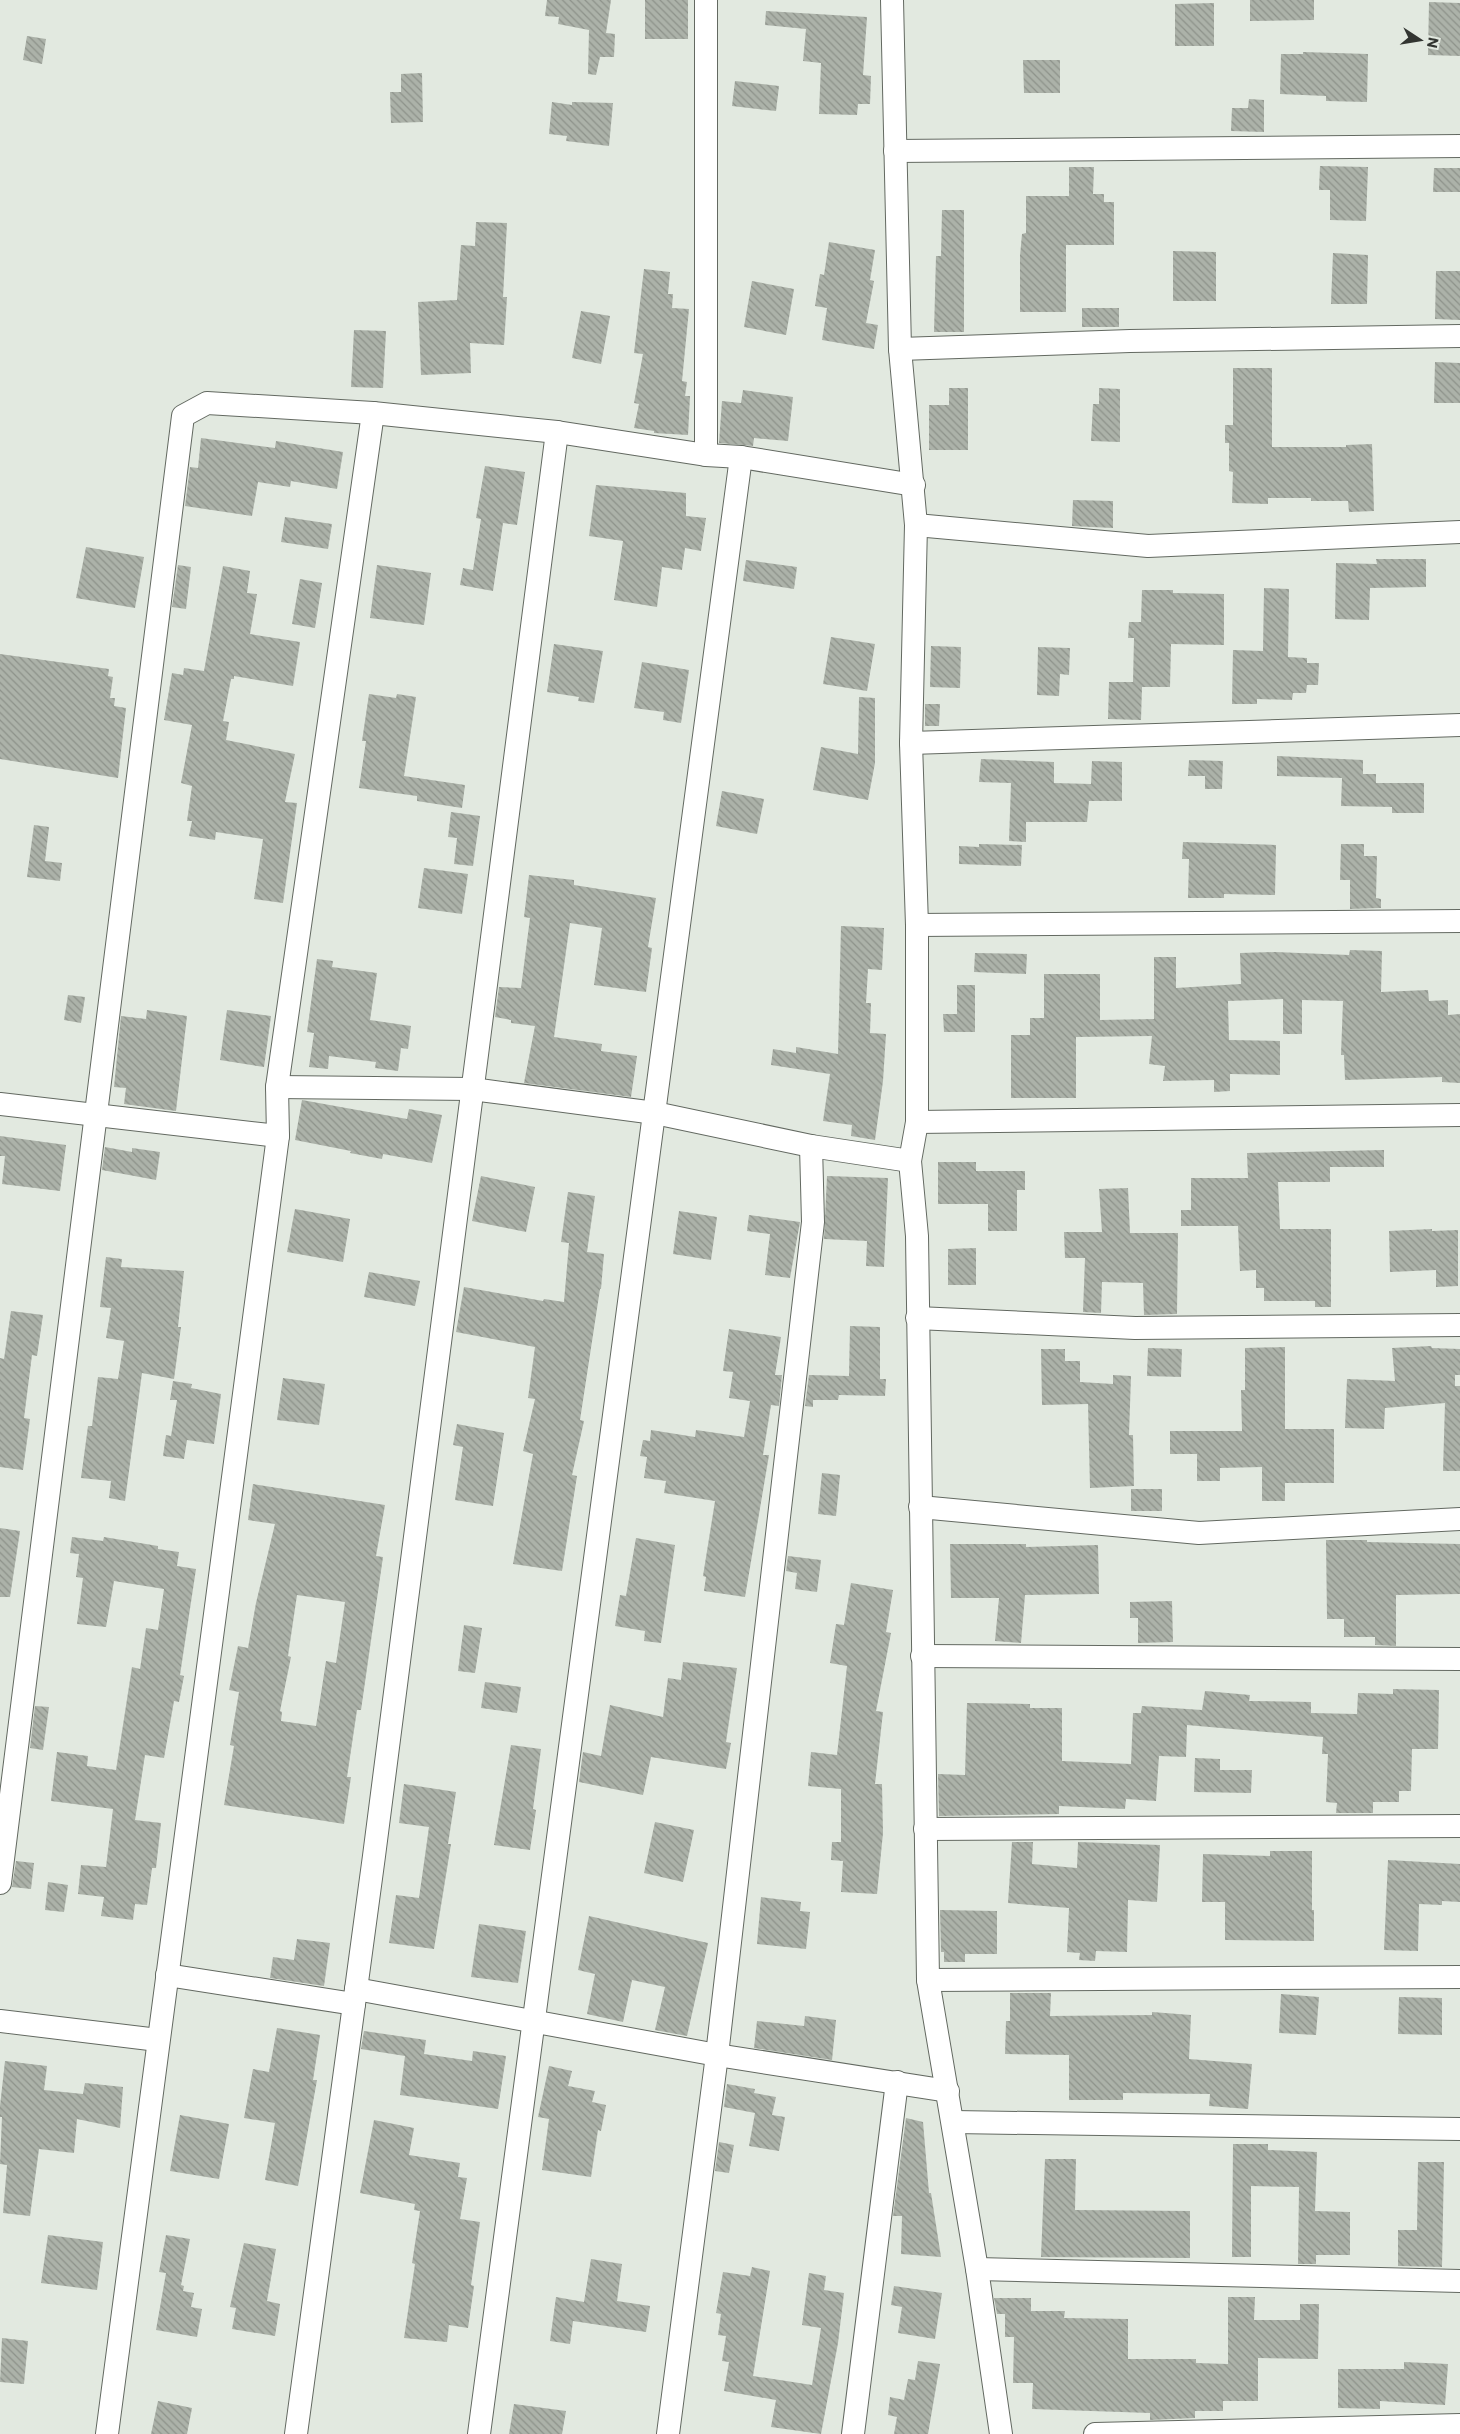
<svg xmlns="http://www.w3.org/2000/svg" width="1460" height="2434" font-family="Commissioner,sans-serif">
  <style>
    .building { fill: url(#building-back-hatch); fill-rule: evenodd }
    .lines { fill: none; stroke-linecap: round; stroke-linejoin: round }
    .minor-casing { stroke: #636961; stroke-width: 24 }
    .minor { stroke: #fff; stroke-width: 22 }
  </style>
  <defs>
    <pattern id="building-back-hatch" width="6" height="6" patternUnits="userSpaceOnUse" patternTransform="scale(1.25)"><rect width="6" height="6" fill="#acb2a9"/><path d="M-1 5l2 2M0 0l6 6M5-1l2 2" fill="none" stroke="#8d928a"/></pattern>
  </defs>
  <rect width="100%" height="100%" fill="#e2e9e0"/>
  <g class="building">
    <path d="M547 0H611L606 33 615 34 614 57H600L596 75 588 74 589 30 558 24 559 17 545 16Z"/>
    <rect x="645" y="0" width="43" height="39"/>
    <path d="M1250 0H1314V20L1250 21Z"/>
    <path d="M1429 2 1460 3V56L1428 55Z"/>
    <path d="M1214 3V46H1175V4Z"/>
    <path d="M766 11 867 17 863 75 871 76 870 104H858L857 115 819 114 821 63 803 61 806 29 765 25Z"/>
    <path d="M27 36 46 39 42 64 23 60Z"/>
    <path d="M1303 52 1368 54 1367 102 1326 101V96L1280 94 1281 54H1303Z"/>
    <path d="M1023 60H1060V93H1024Z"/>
    <path d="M422 73 423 122 391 123 390 92H401V74Z"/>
    <path d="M735 81 779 86 776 111 732 106Z"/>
    <path d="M1249 99 1264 100V132L1231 131 1232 108H1248Z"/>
    <path d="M552 102 572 105V102L613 103 609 146 566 141 567 136 549 134Z"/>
    <path d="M1320 166 1368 167 1366 221 1330 220V190H1319Z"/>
    <path d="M1069 167H1094L1093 194H1104V202H1114V245H1066V312H1020V256L1022 234 1026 233V196H1069Z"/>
    <path d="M1434 168H1460V192H1433Z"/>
    <path d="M942 210H964V332H934L936 256H941Z"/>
    <path d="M476 222 507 223 503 297H507L504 345 470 343 471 373 421 375 418 302 457 300 461 245 475 246Z"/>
    <path d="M829 242 875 250 870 280 874 281 866 323 878 325 874 349 822 340 827 308 815 306 820 274 824 275Z"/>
    <path d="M1173 251 1216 252V301H1173Z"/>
    <path d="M1333 253 1368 255 1367 304H1331Z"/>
    <path d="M644 269 670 272 668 294H673L672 308 689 309 682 381 687 382 685 396H690L688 435 654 433V431L634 428 639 404 634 403 643 354 634 353Z"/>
    <path d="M1436 271H1460V320L1435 319Z"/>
    <path d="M752 281 794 289 786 335 744 327Z"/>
    <rect x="1082" y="308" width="37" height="19"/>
    <path d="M581 311 610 316 601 364 572 358Z"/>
    <path d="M354 330 386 331 383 388 351 387Z"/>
    <path d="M1435 362 1460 363V403H1434Z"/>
    <path d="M1233 368H1272V447H1346V445L1372 444 1374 511 1349 512 1348 501H1311V498H1268V504L1232 503 1233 472 1229 471V443H1225V425H1233Z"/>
    <path d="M949 388H968V450H929V405H949Z"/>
    <path d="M1099 388 1120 389V442L1091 441 1093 404H1099Z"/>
    <path d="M743 390 793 397 788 441 754 438 753 446 719 443 722 401 741 403Z"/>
    <path d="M201 438 275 448 276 441 343 452 337 489 291 481 290 487 258 482 252 516 185 506 190 467 198 468Z"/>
    <path d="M485 466 525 472 517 525 503 523 493 591 460 585 463 568 473 570 481 519 476 518Z"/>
    <path d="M596 485 686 493V516L706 518 701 551 685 548 682 570 662 567 657 607 614 600 623 541 589 536Z"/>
    <path d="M1073 500 1113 501V528L1072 526Z"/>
    <path d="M285 517 332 524 328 549 281 542Z"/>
    <path d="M86 547 144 557 135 608 76 598Z"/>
    <path d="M1376 559H1426V587L1370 588 1369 620 1335 619 1336 563 1377 564Z"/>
    <path d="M746 560 797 567 794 589 743 581Z"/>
    <path d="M178 565 191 567 186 609 172 607Z"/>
    <path d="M377 565 431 573 424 625 370 618Z"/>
    <path d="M223 566 250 571 247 593 257 594 250 634 300 642 293 686 234 676V679H231L223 721 229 722 226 740 295 754 285 802 297 803 283 903 254 899 263 839 216 832 215 840 189 836 192 821H187L192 786 181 783 192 725 164 720 172 673 183 675 184 668 204 671Z"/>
    <path d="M300 579 322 583 315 628 292 624Z"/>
    <path d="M1264 588 1289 589 1288 657 1307 658V663H1319L1318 685H1307L1306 693H1293L1292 700 1257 699V704H1232L1233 650 1263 651Z"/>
    <path d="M1142 590H1173V593L1224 594V645L1171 644 1170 687H1142L1141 720 1108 719 1109 682H1133L1134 638H1128L1129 622H1141Z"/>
    <path d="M831 637 875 644 867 691 823 684Z"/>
    <path d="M554 644 603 651 594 703 578 701 579 697 547 692Z"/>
    <path d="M931 646 961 647 960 688 930 687Z"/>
    <path d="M1038 647 1070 648 1069 675 1060 674 1059 696 1037 695Z"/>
    <path d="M0 654 109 669 108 676 113 677 110 698H115L114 706 126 708 118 778 0 759Z"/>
    <path d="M642 662 689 670 681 723 663 720 664 712 634 708Z"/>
    <path d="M369 694 396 698 397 694 416 697 404 776 465 785 462 808 417 801V796L359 788 366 741H362Z"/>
    <path d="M859 697 875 698V763L868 800 813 790 821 747 858 754Z"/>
    <path d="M925 704H940L939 726H925Z"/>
    <path d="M1277 756 1363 760V774H1376V783H1424V813H1392V807L1341 806 1342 778 1277 776Z"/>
    <path d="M981 759 1054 762V783L1091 784 1092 761 1122 762V801H1089L1087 822H1026V842L1009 841 1011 783 979 782Z"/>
    <path d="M1189 760 1223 761 1222 789H1205V776H1188Z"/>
    <path d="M722 791 764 799 757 834 716 826Z"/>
    <path d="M451 812 480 816 473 866 454 864 457 838 448 837Z"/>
    <path d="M34 825 49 827 45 861 62 863 60 881 27 877Z"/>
    <path d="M1183 842 1276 845 1275 895 1224 894V898H1188L1189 859H1182Z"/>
    <path d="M979 844 1022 845 1021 866 959 864V846L979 847Z"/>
    <path d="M1341 844H1364V856H1377L1376 898 1381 899V908L1350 909V880H1340Z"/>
    <path d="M424 868 468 874 462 914 418 908Z"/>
    <path d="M529 875 574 880V885L656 898 648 947 652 948 646 992 594 985 602 928 570 923 554 1037 602 1044 601 1051 637 1056 631 1097 524 1083 535 1026 511 1023V1020L495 1017 499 987 521 988 530 918 524 917Z"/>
    <path d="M841 926 884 928 882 970 868 969 866 1003H871L870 1033 886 1034 883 1081 875 1140 851 1136 852 1125 823 1121 830 1074 771 1065 773 1049 796 1053V1047L838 1054Z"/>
    <path d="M1350 950 1382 951 1381 992 1428 990 1429 1001 1448 1000V1015L1460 1014V1083L1442 1082V1077L1345 1080 1344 1055H1341L1343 1001 1302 1000V1034H1283V999L1228 1001 1229 1040 1280 1041V1075L1230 1074V1091L1214 1092V1080L1163 1081 1165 1066 1149 1064 1152 1036 1076 1037V1098H1011V1035H1030V1018H1044V974H1100V1020L1154 1019V957H1176V988L1241 984 1240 953 1275 952 1349 955Z"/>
    <path d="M975 953 1027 954 1026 974 974 972Z"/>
    <path d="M317 959 333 961 332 967 377 973 370 1020 411 1026 408 1049 401 1048 398 1071 375 1068 376 1062 329 1056 328 1069 309 1067 314 1033 307 1032Z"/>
    <path d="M957 985H975V1032H944L943 1014H957Z"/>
    <path d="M68 995 85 997 81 1023 64 1020Z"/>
    <path d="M147 1010 187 1016 176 1111 124 1104 126 1088 114 1087 121 1016 146 1019Z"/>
    <path d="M227 1010 271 1016 264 1067 220 1060Z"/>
    <path d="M302 1100 407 1119 409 1109 442 1115 432 1163 383 1154 382 1159 350 1153 351 1151 295 1140Z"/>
    <path d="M0 1136 66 1145 60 1191 2 1184 5 1156H0Z"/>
    <path d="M105 1147 132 1152V1148L160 1152 156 1180 102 1170Z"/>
    <path d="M1384 1150V1167H1330V1182H1278L1280 1229H1331V1307H1315V1301H1264V1288H1256V1270L1240 1271 1238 1226H1181V1210H1191V1178H1248L1247 1153Z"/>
    <path d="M938 1162H976V1171H1025V1190H1017V1231H988V1204H938Z"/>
    <path d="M481 1176 535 1187 526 1232 472 1221Z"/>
    <path d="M827 1176 888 1178 884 1267 866 1266 867 1241 824 1239Z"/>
    <path d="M1128 1188 1130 1233H1178L1177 1314 1144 1315 1143 1283 1102 1282 1101 1313 1083 1312 1085 1258H1065L1064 1232H1102L1099 1189Z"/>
    <path d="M568 1192 595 1196 587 1252 604 1254 601 1289H600L580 1420 584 1421 572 1475 577 1476 562 1571 513 1564 533 1454 523 1451 535 1399 528 1398 535 1347 456 1332 464 1287 543 1301 544 1299 564 1302 569 1243 561 1242Z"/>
    <path d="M295 1209 350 1219 343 1262 287 1252Z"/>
    <path d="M679 1211 717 1217 711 1260 673 1254Z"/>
    <path d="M749 1215 800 1222 790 1278 765 1275 770 1234 747 1231Z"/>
    <path d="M1432 1229V1231L1458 1230V1286L1436 1287V1270L1390 1272 1389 1231Z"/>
    <path d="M976 1248V1285H948V1249Z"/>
    <path d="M106 1257 122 1259 121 1267 184 1271 178 1327H181L174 1379 142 1373 125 1501 109 1498 111 1481 81 1478 88 1426H92L98 1377 118 1379 124 1341 106 1338 111 1308 100 1307Z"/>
    <path d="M369 1272 420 1281 415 1306 364 1297Z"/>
    <path d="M11 1311 43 1315 37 1356 32 1355 24 1418 30 1419 23 1470 0 1467V1358L4 1359Z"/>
    <path d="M850 1326 880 1327V1379H886L885 1396 839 1395 838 1400H813V1407L805 1406 809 1375 849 1376Z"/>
    <path d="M729 1329 781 1337 775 1375H782L779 1406 771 1405 763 1455H769L745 1597 704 1591 706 1577 703 1576 715 1501 664 1493 666 1481 644 1478 647 1457 640 1456 643 1440 650 1441 651 1430 695 1437 696 1430 744 1437 750 1401 729 1398 733 1372 723 1371Z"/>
    <path d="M1431 1346 1432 1348 1460 1349V1375H1455V1386H1460V1471H1443L1445 1403 1385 1408 1384 1429 1345 1428 1347 1379 1395 1381 1392 1348Z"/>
    <path d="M1285 1347V1429H1334V1483H1285V1501H1262V1467L1220 1468V1481H1197V1454H1170V1431H1242L1241 1390H1245V1348Z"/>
    <path d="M1148 1348 1182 1349 1181 1377 1147 1376Z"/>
    <path d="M1041 1349H1065V1361H1080V1382L1113 1384V1375L1131 1376 1129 1435H1133L1134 1486 1090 1488 1088 1404 1042 1405Z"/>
    <path d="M283 1378 325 1384 319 1425 277 1420Z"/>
    <path d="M173 1381 192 1384 191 1388 221 1394 214 1444 187 1440 184 1459 163 1456 166 1435 171 1436 177 1400H170Z"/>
    <path d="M457 1424 504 1433 493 1506 455 1500 463 1447 453 1445Z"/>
    <path d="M822 1473 840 1475 836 1516 818 1514Z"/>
    <path d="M253 1484 385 1505 376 1556 383 1557 361 1710H357L347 1777H351L344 1824 224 1805 234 1746 230 1745 239 1692 229 1690 238 1646 248 1648 256 1603 275 1524 248 1520ZM297 1595 345 1602 336 1663 326 1661 316 1726 281 1721 282 1712 280 1711 291 1657 288 1656Z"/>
    <rect x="1131" y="1489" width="31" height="22"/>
    <path d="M0 1528 20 1531 10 1597H0Z"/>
    <path d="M72 1537 103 1541 104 1537 158 1546V1549L179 1552 177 1566 196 1569 180 1675 184 1676 179 1702 174 1701 164 1758 145 1755 135 1820 161 1823 156 1868H152L147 1905 135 1904 133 1920 101 1916 104 1897 78 1894 81 1865 106 1867 113 1809 51 1801 57 1752 88 1756 87 1766 116 1770 132 1667 140 1669 146 1628 158 1630 164 1589 114 1581 106 1627 77 1624 83 1578 76 1577 79 1554 70 1553Z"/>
    <path d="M636 1538 675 1545 661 1643 644 1641 645 1631 615 1626 620 1595 626 1596Z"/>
    <path d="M1326 1540H1367V1542L1460 1544V1594L1396 1595V1646L1375 1645V1637H1344V1619H1327Z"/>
    <path d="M950 1544H1026V1547L1098 1545 1099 1594 1025 1595 1021 1643 995 1641 999 1598H951Z"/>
    <path d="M788 1556 821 1560 817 1592 795 1589 797 1573 786 1571Z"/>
    <path d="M851 1583 893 1590 886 1632 891 1633 876 1711 883 1712 875 1784H882L883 1833 877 1894 841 1892 843 1861 831 1860 832 1842H841V1789L808 1786 811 1752 837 1755 847 1666 830 1663 836 1624 844 1625Z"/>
    <path d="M1172 1601 1173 1642 1138 1643V1618H1130V1602Z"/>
    <path d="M464 1625 482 1628 475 1673 458 1671Z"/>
    <path d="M683 1662 737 1668 726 1742 731 1743 726 1769 651 1757 643 1795 579 1782 583 1752 601 1756 610 1705 663 1717 668 1678 681 1680Z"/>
    <path d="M485 1682 521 1687 517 1713 481 1708Z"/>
    <path d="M1393 1689 1439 1690 1438 1749H1412L1411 1791H1399V1802H1373V1813H1336L1337 1803 1326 1802 1328 1754H1322L1323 1737 1187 1725 1186 1757 1159 1756 1156 1801 1126 1799 1125 1809 1059 1806V1814L939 1816 938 1774 965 1775 967 1703 1030 1704V1708H1062V1761L1131 1764 1133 1713H1141L1142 1706 1202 1710 1205 1691 1250 1695 1249 1701 1311 1702V1713L1357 1714 1358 1693 1393 1694Z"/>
    <path d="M35 1706 49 1707 43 1750 30 1748Z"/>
    <path d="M511 1745 541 1749 533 1809 536 1810 530 1850 494 1845Z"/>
    <path d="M1195 1758 1220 1759V1770H1252L1251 1793 1194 1792Z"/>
    <path d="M404 1784 456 1792 448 1844H451L434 1949 389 1943 396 1895 419 1898 429 1827 399 1823Z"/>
    <path d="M655 1822 694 1830 683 1882 644 1873Z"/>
    <path d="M1012 1842H1033L1032 1864 1077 1868 1078 1842 1160 1845 1157 1902 1128 1900 1127 1952 1096 1951 1095 1961 1079 1960 1080 1953 1067 1952 1069 1908 1008 1903Z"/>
    <path d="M1270 1851H1312V1910H1314V1941L1225 1940V1902H1202L1203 1854 1270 1856Z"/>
    <path d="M1388 1860 1460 1864V1902L1442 1901V1905L1419 1904 1418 1951 1384 1950Z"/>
    <path d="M16 1861 34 1863 31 1889 12 1887Z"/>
    <path d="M48 1882 68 1885 64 1912 45 1910Z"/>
    <path d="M761 1897 801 1902 800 1911 810 1912 806 1949 757 1944Z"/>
    <path d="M940 1910 997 1911V1954H965V1962H944V1952H941Z"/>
    <path d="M589 1916 708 1943 687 2036 655 2030 665 1987 632 1980 623 2022 587 2014 595 1974 578 1970Z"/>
    <path d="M479 1924 526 1931 518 1983 471 1977Z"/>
    <path d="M297 1939 330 1943 324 1986 270 1978 273 1957 294 1960Z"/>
    <path d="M1010 1993H1051L1050 2016 1152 2015V2012L1191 2015 1189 2059 1252 2064 1248 2109 1209 2106 1210 2094 1123 2093V2100H1069V2055L1005 2054 1006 2021H1010Z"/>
    <path d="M1281 1994 1319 1997 1316 2035 1279 2033Z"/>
    <path d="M1399 1997 1442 1998V2035L1398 2034Z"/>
    <path d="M805 2016 836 2020 832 2060 754 2048 757 2021 804 2026Z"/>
    <path d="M277 2028 320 2035 313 2080H317L298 2186 265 2180 275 2123 244 2118 253 2069 269 2072Z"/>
    <path d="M364 2031 426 2040 424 2054 472 2061 473 2051 506 2056 498 2109 400 2095 405 2056 361 2049Z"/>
    <path d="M5 2061 47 2066 44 2090 83 2094 85 2083 123 2087 120 2128 77 2119 74 2153 39 2149 30 2216 3 2213 7 2165 0 2164 2 2117H0V2106Z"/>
    <path d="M549 2066 572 2071 568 2086 595 2091 592 2102 606 2105 601 2131 598 2130 591 2177 542 2170 549 2119 538 2117Z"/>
    <path d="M727 2084 755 2089 754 2093 776 2097 772 2115 785 2117 779 2151 749 2146 755 2113 724 2107Z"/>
    <path d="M180 2115 229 2124 219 2179 170 2171Z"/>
    <path d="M906 2118 923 2122 929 2193H931L941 2257 901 2254 902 2216H893Z"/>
    <path d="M374 2120 414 2128 409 2155 460 2163 458 2177 467 2178 460 2219 480 2222 471 2285 474 2286 468 2328 449 2325 447 2342 404 2338 415 2264 412 2263 420 2211 414 2210 415 2204 360 2193Z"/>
    <path d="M719 2142 734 2145 729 2173 715 2171Z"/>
    <path d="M1233 2144H1268V2150L1317 2152 1315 2211 1350 2212V2255H1316V2264H1298L1299 2187 1251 2186V2257H1232Z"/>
    <path d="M1045 2159H1076L1075 2210 1190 2211V2258L1041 2257Z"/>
    <path d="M1418 2162H1444L1442 2267 1398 2266V2230H1417Z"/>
    <path d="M48 2235 103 2242 97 2290 41 2283Z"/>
    <path d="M166 2235 190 2239 181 2285 184 2286 183 2291 194 2293 191 2307 202 2309 197 2337 156 2330 166 2273 159 2272Z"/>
    <path d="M244 2243 276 2249 267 2301 280 2304 275 2336 232 2329 236 2308 230 2307Z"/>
    <path d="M591 2259 622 2264 617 2301 650 2306 646 2332 573 2321 570 2344 550 2341 556 2297 584 2302Z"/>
    <path d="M752 2267 770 2271 753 2376 812 2385 821 2328 802 2325 809 2273 826 2276 824 2290 844 2293 838 2343 821 2434 771 2427 776 2400 724 2391 729 2362 722 2361 726 2336 718 2335 721 2314 716 2313 723 2272 750 2276Z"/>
    <path d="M894 2286 942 2293 935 2339 898 2333 902 2307 891 2305Z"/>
    <path d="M1228 2297H1255L1254 2320H1300V2304H1319L1318 2359 1258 2358V2401H1223V2411H1195V2418L1150 2420V2413L1032 2409 1033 2383H1013L1014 2337H1005V2314H997L994 2298H1031V2311H1065L1064 2318 1128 2319V2359H1196V2363L1228 2364Z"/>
    <path d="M2 2338 28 2341 24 2384 0 2382Z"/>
    <path d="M918 2361 940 2364 928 2434H894L897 2417 888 2415 890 2397 904 2400 908 2379 915 2380Z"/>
    <path d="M1404 2362 1448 2364 1445 2405 1380 2401V2409L1338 2408V2369H1404Z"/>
    <path d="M158 2401 192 2408 187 2434H151Z"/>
    <path d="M514 2404 566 2411 562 2434H509Z"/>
  </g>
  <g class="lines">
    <defs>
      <g id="minor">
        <path d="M706 0V455"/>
        <path d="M892 0 900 349 916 525 911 743 917 925V1122L910 1161 917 1236 928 1980 977 2269 1001 2434"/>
        <path d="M895 151 1460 146"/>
        <path d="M900 349 1130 341 1460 336"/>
        <path d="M916 525 1148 546 1460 532"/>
        <path d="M911 743 1460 725"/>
        <path d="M917 925 1460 921"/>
        <path d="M277 1087 472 1089 655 1113 811 1146 910 1161"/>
        <path d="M0 1104 278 1136"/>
        <path d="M917 1122 1460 1115"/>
        <path d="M917 1318 1135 1328 1460 1325"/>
        <path d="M920 1507 1199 1533 1460 1519"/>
        <path d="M922 1656 1460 1659"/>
        <path d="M925 1829 1460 1826"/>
        <path d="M0 1883 183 416 207 403 373 413 557 432 706 455 741 457 914 485"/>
        <path d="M167 1975 354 2004"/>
        <path d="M928 1980 1460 1977"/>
        <path d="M356 1989 717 2055 948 2091"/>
        <path d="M0 2021 158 2040"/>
        <path d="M953 2122 1460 2129"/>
        <path d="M977 2269 1460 2281"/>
        <path d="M107 2434 278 1136 277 1087 373 413"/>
        <path d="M296 2434 374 1856 557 432"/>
        <path d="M479 2434 741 457"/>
        <path d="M668 2434 717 2055 813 1222 811 1146"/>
        <path d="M853 2434 897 2082"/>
        <path d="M1095 2434 1460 2425"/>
      </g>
    </defs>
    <use href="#minor" class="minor-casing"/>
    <use href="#minor" class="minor"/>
  </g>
  <g transform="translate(1420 40) rotate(102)" stroke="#e2e9e0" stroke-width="4" paint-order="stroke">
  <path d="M0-4L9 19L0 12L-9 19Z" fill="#323531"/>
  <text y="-8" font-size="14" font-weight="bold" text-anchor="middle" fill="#323531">N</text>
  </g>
</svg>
